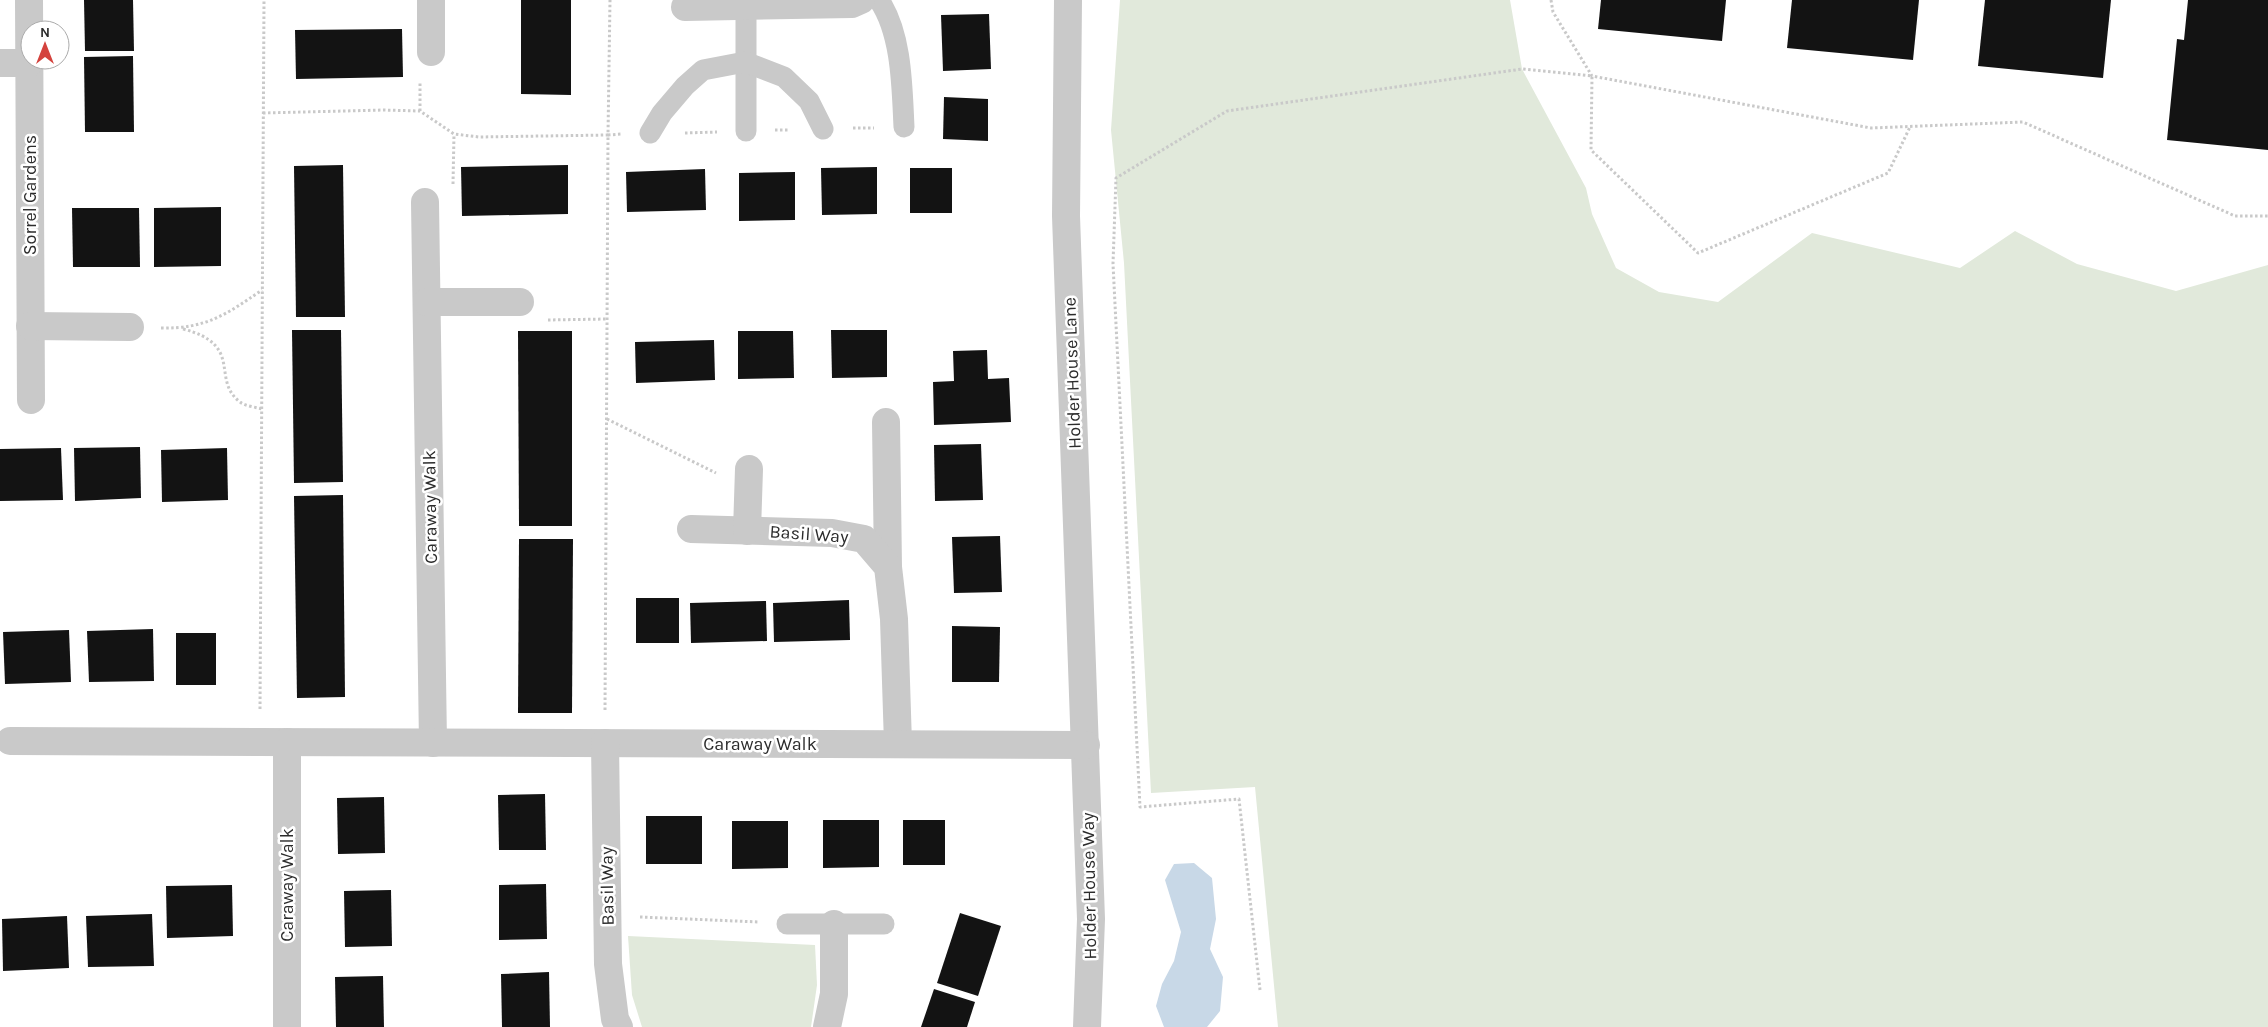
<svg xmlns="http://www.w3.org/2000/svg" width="2268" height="1027" font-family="Karla,sans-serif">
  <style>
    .green { fill: #e1e9db }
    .water { fill: #c8d8e7 }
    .building { fill: #131313 }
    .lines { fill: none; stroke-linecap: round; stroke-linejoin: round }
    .path { stroke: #c9c9c9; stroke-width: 3; stroke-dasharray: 2.5 2.5; stroke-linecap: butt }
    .service { stroke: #c9c9c9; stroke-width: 21 }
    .minor { stroke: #c9c9c9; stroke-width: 28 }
    .labels { text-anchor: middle; stroke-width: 5; stroke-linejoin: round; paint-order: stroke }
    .street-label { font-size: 18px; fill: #2c2c2c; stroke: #fff }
  </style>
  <rect width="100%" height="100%" fill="#fff"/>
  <g class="green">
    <path d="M1120 0H1510L1522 69 1586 188 1592 214 1616 268 1659 292 1718 302 1812 233 1960 268 2015 231 2077 264 2176 291 2268 265V1027H1278L1255 787 1151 793 1124 263 1111 130Z"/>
    <path d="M628 936 815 945 817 985 811 1027H642L632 995Z"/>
  </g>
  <path class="water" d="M1194 863 1212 878 1216 919 1210 949 1223 977 1220 1011 1207 1027H1164L1156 1006 1162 984 1174 961 1181 932 1165 880 1174 864Z"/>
  <g class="building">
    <path d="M84 0H133L134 51H85Z"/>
    <path d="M521 0H571V95L521 94Z"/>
    <path d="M1601 0H1726L1722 41 1598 29Z"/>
    <path d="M1792 0H1919L1913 60 1787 48Z"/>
    <path d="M1985 0H2111L2103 78 1978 66Z"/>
    <path d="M2188 0H2268V150L2167 140 2177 39 2184 40Z"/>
    <path d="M989 14 991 69 943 71 941 15Z"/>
    <path d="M402 29 403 77 296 79 295 30Z"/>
    <path d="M133 56 134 132H85L84 57Z"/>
    <path d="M944 97 988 99V141L943 139Z"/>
    <path d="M343 165 345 317H296L294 166Z"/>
    <path d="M568 165V214L462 216 461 167Z"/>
    <path d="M877 167V214L822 215 821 168Z"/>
    <rect x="910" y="168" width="42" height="45"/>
    <path d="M705 169 706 210 627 212 626 172Z"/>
    <path d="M795 172V220L739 221V173Z"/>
    <path d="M221 207V266L154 267V208Z"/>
    <path d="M72 208H139L140 267H73Z"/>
    <path d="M292 330H341L343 482 294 483Z"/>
    <path d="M831 330H887V377L832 378Z"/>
    <path d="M518 331H572V526H519Z"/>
    <path d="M738 331H793L794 378 738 379Z"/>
    <path d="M714 340 715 380 636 383 635 342Z"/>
    <path d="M987 350 988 379 1009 378 1011 422 934 425 933 382 954 381 953 351Z"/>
    <path d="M981 444 983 500 935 501 934 445Z"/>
    <path d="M140 447 141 498 75 501 74 448Z"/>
    <path d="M61 448 63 500 0 501V449Z"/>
    <path d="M227 448 228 500 162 502 161 450Z"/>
    <path d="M343 495 345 697 297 698 294 496Z"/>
    <path d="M1000 536 1002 592 954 593 952 537Z"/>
    <path d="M519 539H573L572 713H518Z"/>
    <rect x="636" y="598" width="43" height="45"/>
    <path d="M849 600 850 640 774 642 773 603Z"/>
    <path d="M766 601 767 641 691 643 690 603Z"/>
    <path d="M952 626 1000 627 999 682H952Z"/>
    <path d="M153 629 154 681 89 682 87 631Z"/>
    <path d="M69 630 71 682 5 684 3 632Z"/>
    <rect x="176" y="633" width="40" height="52"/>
    <path d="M545 794 546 850H499L498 795Z"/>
    <path d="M384 797 385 853 338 854 337 798Z"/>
    <rect x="646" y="816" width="56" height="48"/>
    <path d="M823 820H879V867L823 868Z"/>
    <rect x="903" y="820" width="42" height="45"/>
    <path d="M732 821H788V868L732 869Z"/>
    <path d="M546 884 547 939 499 940V885Z"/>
    <path d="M232 885 233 936 167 938 166 886Z"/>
    <path d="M391 890 392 946 345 947 344 891Z"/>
    <path d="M960 913 1001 926 978 996 937 983Z"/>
    <path d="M152 914 154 966 88 967 86 916Z"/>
    <path d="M67 916 69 968 3 971 2 919Z"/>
    <path d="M549 972 550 1027H502L501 974Z"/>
    <path d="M383 976 384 1027H336L335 977Z"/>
    <path d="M934 989 975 1002 967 1027H921Z"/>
  </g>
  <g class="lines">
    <g class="path">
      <path d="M1551 0 1553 12 1592 76 1871 128 2023 122 2235 216H2268"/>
      <path d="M420 111V81"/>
      <path d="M263 113 383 110 420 111 454 134 479 137 608 135 610 0"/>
      <path d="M853 128H874"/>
      <path d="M775 130H789"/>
      <path d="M685 133 717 132"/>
      <path d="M453 184 454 134"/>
      <path d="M548 320 607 319"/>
      <path d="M161 328C206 329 227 314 262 290"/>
      <path d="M183 329C245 345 210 379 240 402 245 406 255 407 262 409"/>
      <path d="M607 419 716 473"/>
      <path d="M260 709 264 0"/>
      <path d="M605 710 608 135 622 134"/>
      <path d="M640 917 759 922"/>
      <path d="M1260 990 1239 799 1140 807 1113 264 1116 178 1227 111 1522 69 1592 76 1591 150 1698 253 1888 173 1910 127"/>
    </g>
    <g class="service">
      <path d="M879 0C902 34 902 87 904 127"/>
      <path d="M746 6V131"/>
      <path d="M650 133 662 113 685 86 703 70 745 62 784 77 809 101 823 129"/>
      <path d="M787 924H884"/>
    </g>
    <g class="minor">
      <path d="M29 0 31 400"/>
      <path d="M431 0V52"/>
      <path d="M1068 0 1066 216 1091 919 1087 1027"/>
      <path d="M685 7 852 4 861 0"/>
      <path d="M0 63H29"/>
      <path d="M425 202 433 743"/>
      <path d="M427 302H520"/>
      <path d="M30 326 130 327"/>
      <path d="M886 422 888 567"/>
      <path d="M691 529 832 533 864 539 888 567 894 619 898 744"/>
      <path d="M747 531 749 469"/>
      <path d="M10 741 1086 745"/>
      <path d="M287 742V1027"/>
      <path d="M605 743 608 964 615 1019 619 1027"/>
      <path d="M827 1027 834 994V924"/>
    </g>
  </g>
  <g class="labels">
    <g class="street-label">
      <text transform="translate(30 195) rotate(-90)" y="6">Sorrel Gardens</text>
      <text transform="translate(1072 373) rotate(-92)" y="6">Holder House Lane</text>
      <text transform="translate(430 507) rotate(-91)" y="6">Caraway Walk</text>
      <text transform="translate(809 534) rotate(4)" y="6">Basil Way</text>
      <text x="760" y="750">Caraway Walk</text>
      <text transform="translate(287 885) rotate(-90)" y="6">Caraway Walk</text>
      <text transform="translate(607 886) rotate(-91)" y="6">Basil Way</text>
      <text transform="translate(1089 886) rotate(-91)" y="6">Holder House Way</text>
    </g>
  </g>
  <g transform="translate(45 45)"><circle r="24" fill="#ffffff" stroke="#ababab"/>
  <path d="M0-4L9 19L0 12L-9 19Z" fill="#d4423d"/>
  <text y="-8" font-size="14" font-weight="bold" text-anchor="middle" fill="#2c2c2c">N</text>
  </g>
</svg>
